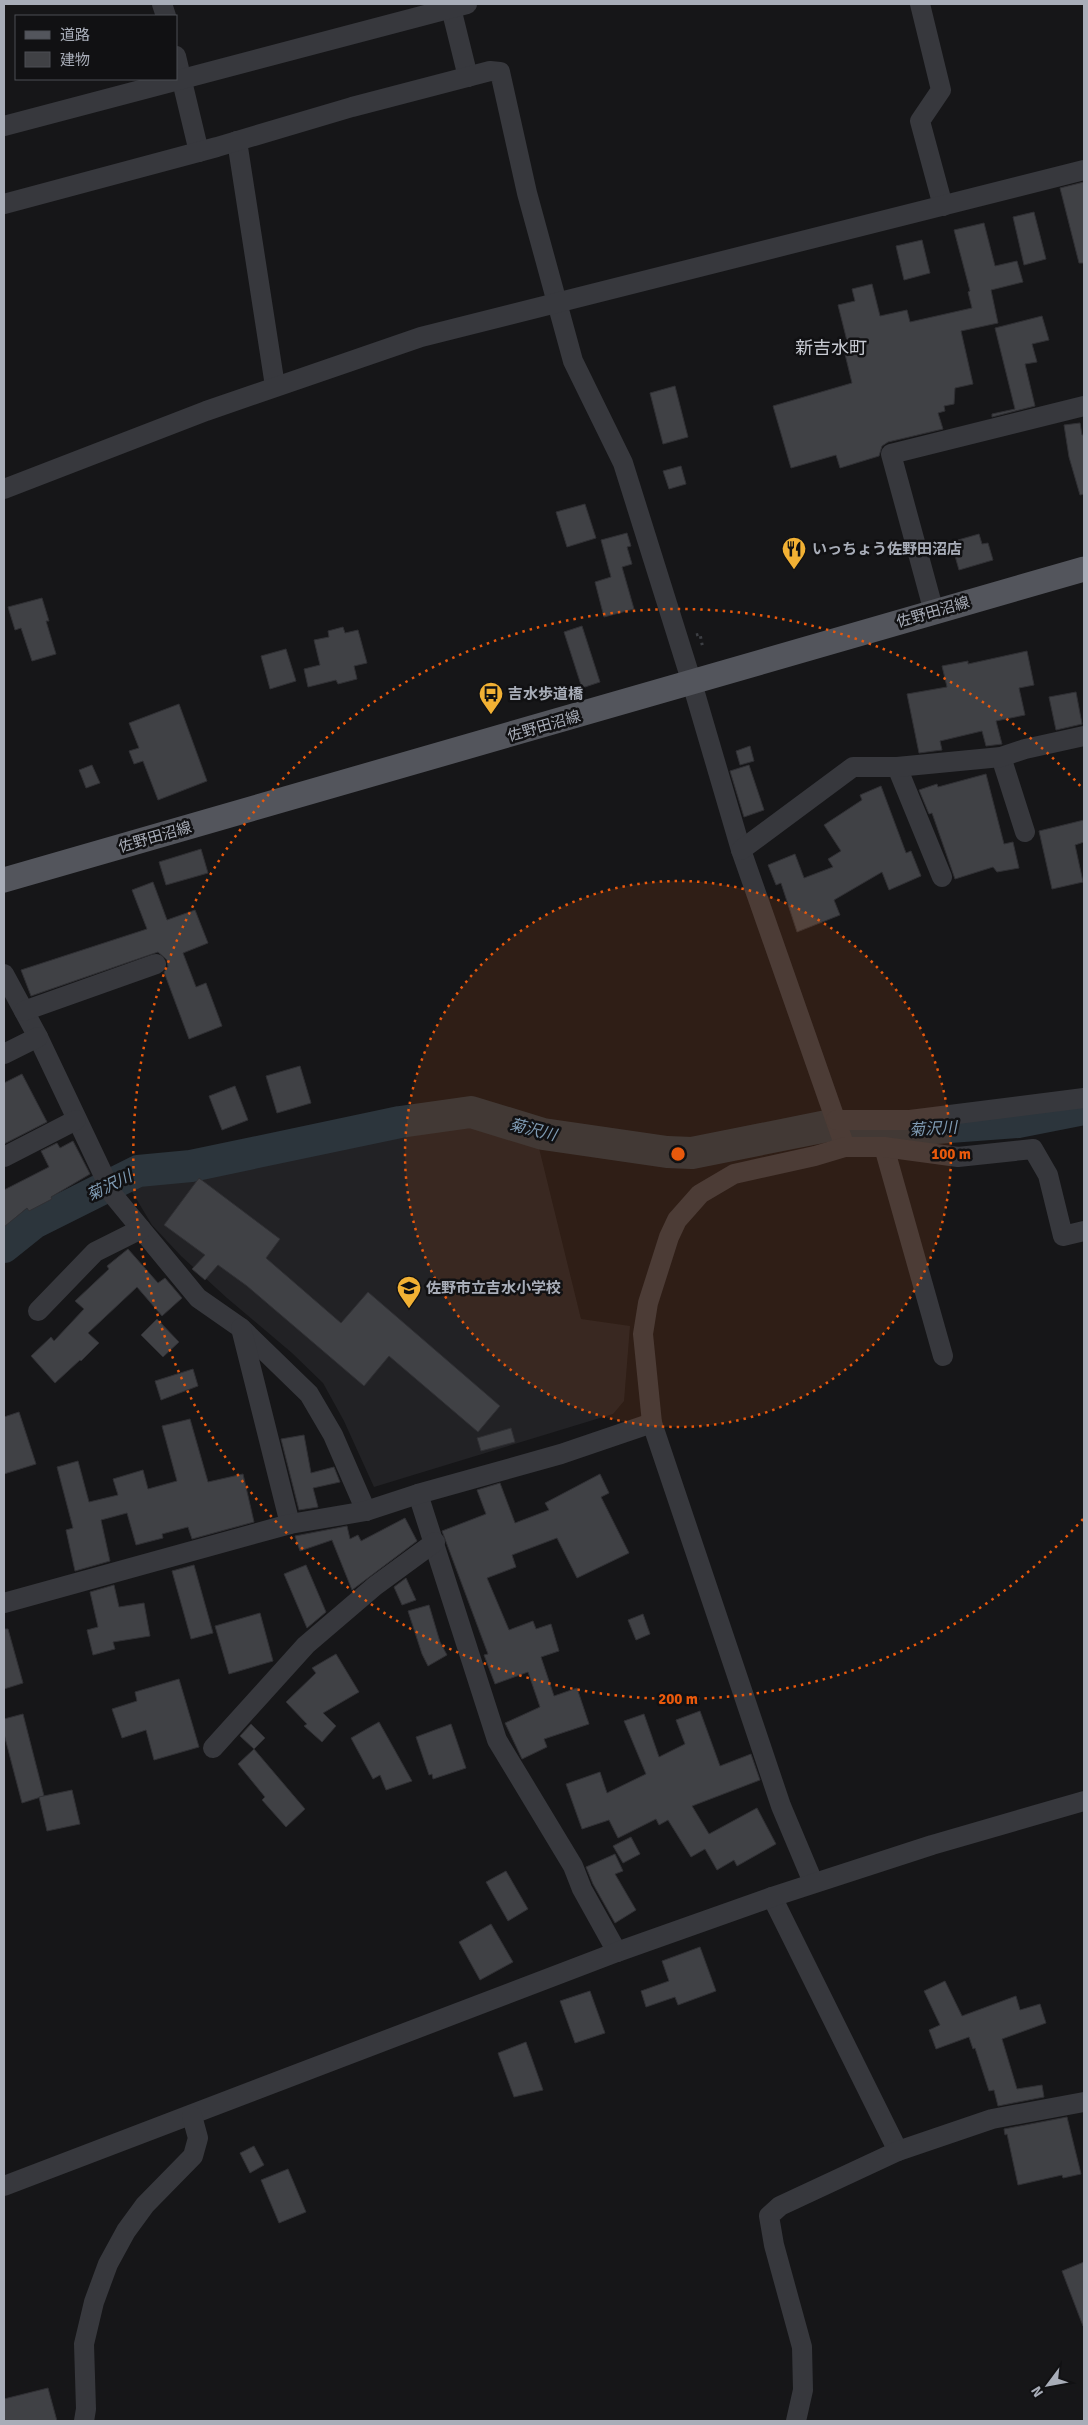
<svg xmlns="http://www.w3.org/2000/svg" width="1088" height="2425" font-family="Signika,'Noto Sans JP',sans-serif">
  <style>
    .built { fill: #222225 }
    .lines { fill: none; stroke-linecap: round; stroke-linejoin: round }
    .river { stroke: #2c353c; stroke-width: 32 }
    .building { fill: #404145; stroke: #303034 }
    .path { stroke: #3d3f44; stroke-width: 3; stroke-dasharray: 2.5 4; stroke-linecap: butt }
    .minor { stroke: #37383d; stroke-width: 20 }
    .major { stroke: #53555c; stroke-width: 25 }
    .ring { fill: none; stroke: #e8590c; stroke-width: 2.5; stroke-dasharray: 2.5 5 }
    .labels { text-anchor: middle; stroke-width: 5; stroke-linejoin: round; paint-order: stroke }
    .poi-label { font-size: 15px; font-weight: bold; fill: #a8adb8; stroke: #111113; text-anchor: start }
    .street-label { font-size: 15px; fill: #a8adb8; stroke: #111113 }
    .water-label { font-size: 16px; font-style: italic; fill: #7f9bb3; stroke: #111113 }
    .quarter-label { font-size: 18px; fill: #c9ccd4; stroke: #111113 }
    .centre { fill: #e8590c; stroke: #111113; stroke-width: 2.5 }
    .ring-label { font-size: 15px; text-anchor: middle; font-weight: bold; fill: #e8590c; stroke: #111113; stroke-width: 5; stroke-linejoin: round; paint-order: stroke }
  </style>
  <rect width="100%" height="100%" fill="#161618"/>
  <path class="built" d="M473 1128 538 1144 581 1319 630 1326 624 1401 613 1414 374 1487 344 1421 323 1383 292 1353 227 1298 181 1256 152 1225 128 1185 419 1129Z"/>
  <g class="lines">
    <path class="river" d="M4 1247 34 1223 138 1171 191 1166 400 1122 471 1112 543 1134 667 1152 692 1153 832 1125 873 1131 936 1128 1018 1122 1084 1109"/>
  </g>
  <g class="building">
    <path d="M1084 182V263H1079L1060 188Z"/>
    <path d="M1034 212 1046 259 1024 265 1013 217Z"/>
    <path d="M984 223 995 266 1017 261 1023 282 991 290 998 323 961 331 973 384 955 388 954 404 944 406 945 411 938 413 943 429 888 442 882 446 879 456 840 468 836 455 791 468 773 406 852 383 843 346 848 345 838 305 855 301 852 289 872 284 880 316 907 310 910 322 972 308 968 292 970 291 954 230Z"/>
    <path d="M922 240 930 273 904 280 896 246Z"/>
    <path d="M1042 316 1049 340 1032 344 1037 362 1025 364 1035 406 992 417V414L1015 409 995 328Z"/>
    <path d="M675 386 688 437 663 444 650 393Z"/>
    <path d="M1080 423 1082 435H1084V494L1080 495 1069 457 1064 425Z"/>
    <path d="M681 466 686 484 669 489 663 471Z"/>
    <path d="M585 504 596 538 567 547 556 512Z"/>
    <path d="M627 533 631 546 627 547 632 564 622 567 634 609 604 617 595 582 611 577 601 540Z"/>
    <path d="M979 534 982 544 988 543 993 560 959 570 951 542Z"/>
    <path d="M42 598 49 621H46L56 654 32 661 21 628 15 630 8 607Z"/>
    <path d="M582 626 600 682 582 688 564 632Z"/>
    <path d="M343 627 345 633 358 630 367 663 354 666 357 679 338 684 336 680 308 687 304 669 320 665 314 640 329 637 328 631Z"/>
    <path d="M286 649 296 681 270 689 261 656Z"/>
    <path d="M1027 651 1034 685 1019 688 1025 715 996 721 1002 744 986 746 982 731 940 741 942 750 919 753 907 694 947 687 942 666 968 661V664Z"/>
    <path d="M1076 692 1082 724 1056 730 1049 697Z"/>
    <path d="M179 704 207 781 158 800 143 761 134 764 129 751 139 748 129 723Z"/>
    <path d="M750 746 754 761 740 765 736 751Z"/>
    <path d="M92 765 100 783 86 788 79 770Z"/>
    <path d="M749 765 764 810 744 817 730 771Z"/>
    <path d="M986 774 1004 844 1013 842 1019 868 997 872 993 867 955 879 932 813 929 814 919 790 937 784 938 787Z"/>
    <path d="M881 786 906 853 911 851 921 876 889 890 882 872 834 900 840 915 797 932 781 883 776 885 768 865 795 854 804 878 833 867 828 859 841 851 824 825 862 800 860 795Z"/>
    <path d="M1084 820V842L1075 845 1083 882 1052 889 1039 831Z"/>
    <path d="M201 849 208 873 166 885 159 862Z"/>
    <path d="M153 882 167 920 195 910 208 943 183 953 196 987 206 983 222 1026 189 1039 164 972 168 967 167 960 158 952 31 996 21 970 147 929 132 890Z"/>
    <path d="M300 1066 311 1103 277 1113 266 1076Z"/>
    <path d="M22 1074 47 1122 4 1144V1083Z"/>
    <path d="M235 1086 248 1120 222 1130 209 1096Z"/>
    <path d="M73 1141 90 1174 51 1197 52 1199 29 1211 27 1208 4 1227V1190L49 1167 41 1151 57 1143 60 1148Z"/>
    <path d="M199 1178 280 1239 266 1258 341 1323 368 1292 500 1406 478 1432 389 1356 364 1386 247 1286 218 1265 205 1280 192 1269 205 1255 164 1225Z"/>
    <path d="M128 1249 158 1283 165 1278 182 1298 162 1316 137 1287 88 1333 99 1343 81 1361 80 1360 55 1383 31 1356 51 1337 54 1341 84 1309 75 1301 109 1269 107 1266Z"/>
    <path d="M157 1319 179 1342 163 1357 141 1335Z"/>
    <path d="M193 1369 198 1386 161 1400 155 1381Z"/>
    <path d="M19 1412 36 1464 4 1474V1417Z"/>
    <path d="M190 1419 208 1482 243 1474 254 1522 192 1539 188 1527 162 1534 163 1538 136 1545 127 1513 101 1520 110 1561 75 1571 66 1530 73 1528 57 1467 78 1461 89 1502 118 1495 113 1479 143 1470 148 1489 177 1481 162 1426Z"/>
    <path d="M511 1428 515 1442 481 1451 477 1438Z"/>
    <path d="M304 1435 311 1473 334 1467 340 1482 313 1488 318 1507 299 1510 281 1439Z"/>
    <path d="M600 1474 609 1493 601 1497 629 1553 577 1578 557 1538 512 1555 516 1567 487 1578 509 1630 533 1621 536 1629 551 1624 559 1651 541 1657 554 1696 577 1688 589 1724 544 1739 547 1747 522 1759 505 1723 540 1707 528 1672 495 1684 484 1655 488 1654 442 1531 486 1514 477 1490 500 1483 515 1523 549 1510 545 1503Z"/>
    <path d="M405 1518 417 1541 352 1590 332 1540 300 1551 295 1536 347 1526 350 1539 358 1535 361 1541Z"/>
    <path d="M194 1565 213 1633 191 1639 172 1571Z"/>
    <path d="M306 1565 326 1612 307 1628 284 1574Z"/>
    <path d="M406 1578 416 1600 402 1605 394 1587Z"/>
    <path d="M114 1585 119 1607 144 1603 150 1636 113 1642 115 1649 93 1655 87 1630 98 1627 90 1592Z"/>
    <path d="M429 1605 440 1642 447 1655 428 1666 422 1654 408 1611Z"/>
    <path d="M260 1613 273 1661 229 1674 215 1626Z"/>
    <path d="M643 1614 650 1634 636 1640 628 1620Z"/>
    <path d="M4 1629H8L23 1683 4 1689Z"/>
    <path d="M336 1654 359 1692 323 1713 336 1726 322 1742 304 1726 307 1724 286 1702 316 1673 312 1668Z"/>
    <path d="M179 1679 199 1747 154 1760 146 1730 122 1738 112 1709 137 1701 135 1692Z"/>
    <path d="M700 1711 720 1766 751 1754 760 1780 692 1806 709 1834 757 1808 776 1844 737 1866 734 1860 717 1870 705 1849 691 1857 668 1820 659 1825 656 1819 618 1838 609 1820 582 1829 566 1784 600 1772 607 1793 646 1774 624 1721 644 1714 659 1757 685 1744 676 1720Z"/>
    <path d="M23 1714 44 1796 22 1803 4 1734V1719Z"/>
    <path d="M379 1722 412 1781 386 1790 380 1775 373 1779 351 1738Z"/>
    <path d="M251 1724 265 1738 254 1749 240 1736Z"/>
    <path d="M451 1724 466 1768 433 1779 432 1774 429 1775 416 1737Z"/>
    <path d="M254 1749 305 1809 286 1827 262 1800 265 1797 238 1764Z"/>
    <path d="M72 1790 80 1824 47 1831 39 1797Z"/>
    <path d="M631 1837 640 1854 623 1863 613 1846Z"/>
    <path d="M615 1854 623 1871 615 1874 636 1910 615 1923 593 1884 586 1867Z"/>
    <path d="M506 1871 528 1909 508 1921 486 1882Z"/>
    <path d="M491 1924 513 1962 480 1980 459 1942Z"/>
    <path d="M700 1947 716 1991 678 2005 675 1997 646 2007 641 1991 669 1981 662 1961Z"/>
    <path d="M945 1981 962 2016 1016 1996 1020 2010 1040 2004 1046 2023 1002 2039 1017 2089 1042 2085 1044 2097 998 2106 994 2090 989 2091 975 2048 973 2049 969 2037 936 2049 929 2030 940 2025 924 1991Z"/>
    <path d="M590 1991 605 2033 575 2043 560 2001Z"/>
    <path d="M526 2042 543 2090 514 2097 498 2053Z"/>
    <path d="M1067 2117 1081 2174 1063 2178 1062 2175 1018 2185 1007 2134 1005 2135 1004 2129Z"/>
    <path d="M254 2146 264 2165 250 2173 240 2153Z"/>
    <path d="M288 2169 306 2212 279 2223 261 2180Z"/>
    <path d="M1084 2262V2326H1083L1062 2271Z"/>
    <path d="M48 2388 57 2421H4V2399Z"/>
  </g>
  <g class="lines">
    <path class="path" d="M696 635 700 634 703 649"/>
    <g class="minor">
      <path d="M162 4 166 16"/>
      <path d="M450 4 468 77"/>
      <path d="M920 4 941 90 920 121 943 206"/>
      <path d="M176 56 199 152"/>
      <path d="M4 126 467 4"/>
      <path d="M237 141 275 386"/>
      <path d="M4 204 217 147 352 107 490 71 500 72 527 193 573 361 623 463 692 683 741 850 845 1147"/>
      <path d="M4 489 206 411 421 337 1084 170"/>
      <path d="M934 612 891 454 1084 406"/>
      <path d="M1001 757 1025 832"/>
      <path d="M897 767 942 877"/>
      <path d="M741 850 853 767H897L1001 757 1025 749 1084 736"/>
      <path d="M4 974 38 1037 113 1195 198 1298 241 1328 309 1394 333 1435 366 1511"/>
      <path d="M24 1011 156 964"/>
      <path d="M4 1054 38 1037"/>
      <path d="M836 1120H910L1084 1098"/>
      <path d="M884 1147 943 1356"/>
      <path d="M4 1157 76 1120"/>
      <path d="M38 1311 95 1252 141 1229"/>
      <path d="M241 1328 290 1524"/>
      <path d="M418 1494 497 1740 573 1866 582 1889 617 1952"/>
      <path d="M4 1603 290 1524 366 1511 418 1494 561 1454 652 1423"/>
      <path d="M213 1748 306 1645 375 1586 435 1542"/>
      <path d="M813 1882 781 1806 652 1423 643 1334 648 1303 669 1237 677 1220 700 1194 734 1174 815 1156 845 1147H884L958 1157 1033 1149 1048 1175 1063 1236 1084 1231"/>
      <path d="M772 1897 898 2151"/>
      <path d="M4 2186 617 1952 772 1897 932 1845 1084 1801"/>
      <path d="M84 2421 86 2409 84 2344 94 2302 108 2264 126 2231 145 2205 193 2156 198 2138 192 2116"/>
      <path d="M796 2421 803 2390 802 2347 774 2245 769 2216 780 2206 898 2151 992 2119 1084 2102"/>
    </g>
    <path class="major" d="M4 880 1084 569"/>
  </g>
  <circle cx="678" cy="1154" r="273" fill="#e8590c" fill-opacity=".12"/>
  <g class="ring">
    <circle cx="678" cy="1154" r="273"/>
    <path d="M1083 1519A545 545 0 1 1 1083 789"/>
  </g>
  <defs>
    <symbol id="restaurant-pin" viewBox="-11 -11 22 30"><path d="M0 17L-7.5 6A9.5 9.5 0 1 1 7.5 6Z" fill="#f2b134" stroke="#111113"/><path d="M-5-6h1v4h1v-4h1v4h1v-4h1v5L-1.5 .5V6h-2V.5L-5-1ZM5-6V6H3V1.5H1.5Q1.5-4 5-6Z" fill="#111"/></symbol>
    <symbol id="bus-pin" viewBox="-11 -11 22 30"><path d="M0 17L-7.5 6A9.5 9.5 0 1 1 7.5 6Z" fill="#f2b134" stroke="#111113"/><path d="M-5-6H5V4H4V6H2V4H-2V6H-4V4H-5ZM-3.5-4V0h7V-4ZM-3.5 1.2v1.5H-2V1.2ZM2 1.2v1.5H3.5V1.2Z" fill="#111"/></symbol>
    <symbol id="school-pin" viewBox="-11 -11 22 30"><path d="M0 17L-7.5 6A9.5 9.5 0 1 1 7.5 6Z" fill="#f2b134" stroke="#111113"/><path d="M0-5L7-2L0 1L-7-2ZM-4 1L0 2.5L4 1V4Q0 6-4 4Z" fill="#111"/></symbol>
  </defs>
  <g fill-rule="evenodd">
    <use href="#restaurant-pin" x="780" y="535" width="28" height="38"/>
    <use href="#bus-pin" x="477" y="680" width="28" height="38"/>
    <use href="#school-pin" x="395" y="1274" width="28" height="38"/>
  </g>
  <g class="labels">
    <g class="poi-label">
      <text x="812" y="554">いっちょう佐野田沼店</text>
      <text x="508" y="699">吉水歩道橋</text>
      <text x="426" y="1293">佐野市立吉水小学校</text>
    </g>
    <g class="street-label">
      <text transform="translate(933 612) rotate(-16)" y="5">佐野田沼線</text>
      <text transform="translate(544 726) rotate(-16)" y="5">佐野田沼線</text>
      <text transform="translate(155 837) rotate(-16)" y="5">佐野田沼線</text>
    </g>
    <g class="water-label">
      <text transform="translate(933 1128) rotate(-3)" y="6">菊沢川</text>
      <text transform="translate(533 1129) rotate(14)" y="6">菊沢川</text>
      <text transform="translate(109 1185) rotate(-26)" y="6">菊沢川</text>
    </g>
    <g class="quarter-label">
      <text x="831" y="354">新吉水町</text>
    </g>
  </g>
  <circle cx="678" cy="1154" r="8" class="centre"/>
  <g class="ring-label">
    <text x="951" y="1159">100 m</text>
    <text x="678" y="1704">200 m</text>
  </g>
  <rect width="1088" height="2425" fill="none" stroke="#a8adb8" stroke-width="10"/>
  <rect x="15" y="15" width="162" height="65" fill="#111113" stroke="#4d4f55"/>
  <rect x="25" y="31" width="25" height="8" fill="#53555c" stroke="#4d4f55"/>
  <text x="60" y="40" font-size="15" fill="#a8adb8">道路</text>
  <rect x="25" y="52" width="25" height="15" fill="#404145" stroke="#4d4f55"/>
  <text x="60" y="65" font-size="15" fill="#a8adb8">建物</text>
  <g transform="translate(1048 2385) rotate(238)" stroke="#111113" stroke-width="4" paint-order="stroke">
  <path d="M0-4L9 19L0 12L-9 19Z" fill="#a8adb8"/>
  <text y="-8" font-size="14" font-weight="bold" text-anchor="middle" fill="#a8adb8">N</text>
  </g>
</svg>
